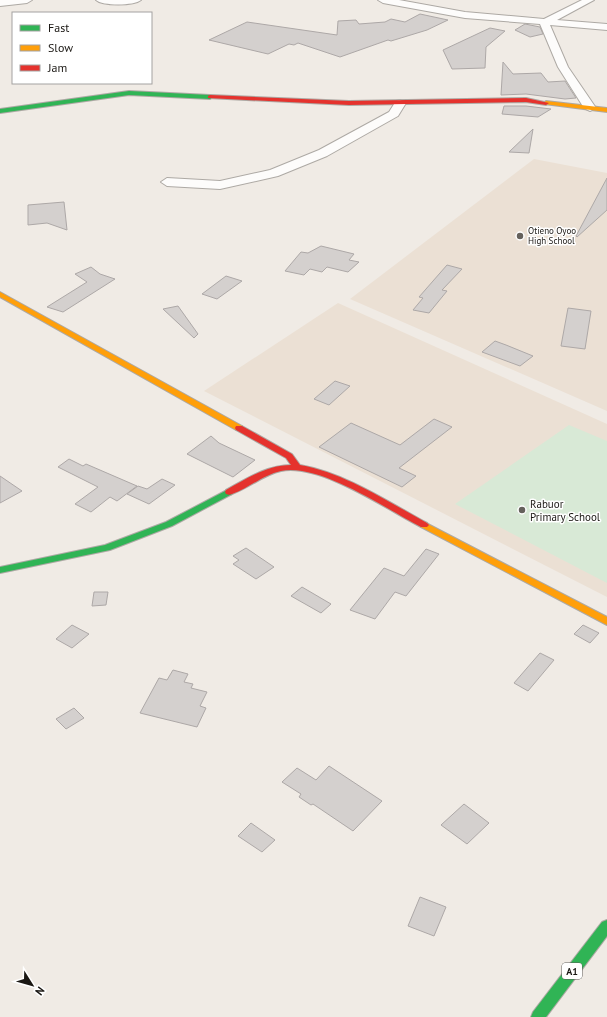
<svg xmlns="http://www.w3.org/2000/svg" width="607" height="1017" font-family="'PT Sans',sans-serif">
  <style>
    .built { fill: #ebe0d4 }
    .green { fill: #d8e9d6 }
    .building { fill: #d4d0ce; stroke: #ada8a7 }
    .lines { fill: none; stroke-linecap: round; stroke-linejoin: round }
    .street-casing { stroke: #ada9a4; stroke-width: 2 }
    .fast-casing { stroke: #ada9a4; stroke-width: 2 }
    .slow-casing { stroke: #ada9a4; stroke-width: 2 }
    .jam-casing { stroke: #ada9a4; stroke-width: 2 }
    .street { fill: #fdfcfb; fill-rule: evenodd }
    .fast { fill: #30b455; fill-rule: evenodd }
    .slow { fill: #ff9f0a; fill-rule: evenodd }
    .jam { fill: #e5322d; fill-rule: evenodd }
    .poi-dot { fill: #65615c; stroke: #fff; stroke-width: 1.5 }
    .labels { text-anchor: middle; stroke-width: 3; stroke-linejoin: round; paint-order: stroke }
    .far-poi-label { font-size: 9px; fill: #1a1713; stroke: #fff; text-anchor: start }
    .shield { fill: #fff; stroke: #5f5d5a; stroke-width: 1 }
    .shield-label { font-size: 10px; font-weight: bold; fill: #1a1713 }
    .poi-label { font-size: 11px; fill: #1a1713; stroke: #fff; text-anchor: start }
  </style>
  <rect width="100%" height="100%" fill="#f0ebe5"/>
  <g class="built">
    <path d="M534 159 607 173V411L350 299Z"/>
    <path d="M338 303 607 424V597L204 391Z"/>
  </g>
  <path class="green" d="M569 425 607 441V583L455 504Z"/>
  <g class="building">
    <path d="M420 14 448 20 427 30 391 41 388 40 340 57 298 43 294 45 289 44 268 54 209 40 247 22 337 35 338 21 356 20 359 24 385 22 391 19 405 22Z"/>
    <path d="M525 24 540 27 543 34 530 37 515 30Z"/>
    <path d="M490 28 505 31 486 47 485 68 452 69 443 50Z"/>
    <path d="M503 62 513 74 541 73 548 82 565 81 576 98 565 99 526 94 501 95Z"/>
    <path d="M504 106H526L551 109 538 117 502 114Z"/>
    <path d="M533 129 529 153 509 152Z"/>
    <path d="M607 178V210L577 237 576 236Z"/>
    <path d="M64 202 67 230 47 223 28 225V205Z"/>
    <path d="M321 246 354 254 349 260 359 262 348 272 327 267 322 272 310 269 304 275 285 271 301 252 308 253Z"/>
    <path d="M447 265 462 269 442 290 447 291 429 313 413 310 423 298 419 297Z"/>
    <path d="M91 267 100 274 115 279 63 312 47 307 87 282 75 274Z"/>
    <path d="M226 276 242 281 217 299 202 294Z"/>
    <path d="M178 306 198 334 194 338 163 309Z"/>
    <path d="M568 308 591 311 585 349 561 346Z"/>
    <path d="M495 341 506 345 533 356 520 366 482 352Z"/>
    <path d="M335 381 350 386 329 405 314 399Z"/>
    <path d="M434 419 452 427 399 468 416 476 402 487 319 447 351 423 400 445Z"/>
    <path d="M211 436 219 443 255 460 233 477 187 454Z"/>
    <path d="M69 459 83 466 86 464 137 486 117 501 110 497 91 512 75 504 98 487 58 467Z"/>
    <path d="M0 476 22 491 0 503Z"/>
    <path d="M162 479 175 485 149 504 127 494 138 486 147 489Z"/>
    <path d="M246 548 274 567 256 579 233 564 239 560 233 556Z"/>
    <path d="M426 549 439 554 406 596 395 592 375 619 350 610 384 568 404 576Z"/>
    <path d="M302 587 331 604 321 613 291 596Z"/>
    <path d="M94 592H108L106 605 92 606Z"/>
    <path d="M72 625 89 634 72 648 56 639Z"/>
    <path d="M583 625 599 633 590 643 574 634Z"/>
    <path d="M540 653 554 660 528 691 514 683Z"/>
    <path d="M173 670 188 674 184 682 193 684 191 688 207 692 200 706 206 708 197 727 140 713 159 678 167 680Z"/>
    <path d="M74 708 84 718 66 729 56 719Z"/>
    <path d="M329 766 382 801 353 831 313 804 311 805 299 797 301 794 282 782 297 768 316 780Z"/>
    <path d="M464 804 489 823 467 844 441 825Z"/>
    <path d="M251 823 275 840 262 852 238 836Z"/>
    <path d="M420 897 446 907 434 936 408 926Z"/>
  </g>
  <g class="lines">
    <defs>
      <g id="street">
        <path d="M0 0H32L27 3 0 6Z"/>
        <path d="M96 0H141C134 6 102 6 96 0Z"/>
        <path d="M378 0H399L465 12 544 19 582 0H594L557 20 607 24V30L550 25 568 67 596 108 590 111 584 108 558 67 540 24 465 18 383 3Z"/>
        <path d="M400 100 406 103 398 116 327 156 278 176 220 189 167 186 161 182 167 178 220 181 270 170 319 150 389 112 396 101Z"/>
      </g>
      <g id="fast">
        <path d="M129 91 210 95 213 97 210 99 129 95 0 113V109Z"/>
        <path d="M229 489 232 490 233 492 232 494 172 526 110 550 0 573V567L105 545 166 522Z"/>
        <path d="M607 920V936L546 1017H531L533 1012 602 922Z"/>
      </g>
      <g id="slow">
        <path d="M546 101 607 108V112L544 104 543 103Z"/>
        <path d="M0 292 242 426 243 428 242 430H236L0 297Z"/>
        <path d="M424 522 607 617V625L421 527 419 525Z"/>
      </g>
      <g id="jam">
        <path d="M210 95 349 101 526 98 549 103 546 105 526 102 349 105 208 98V96Z"/>
        <path d="M236 426H242L292 454 300 465C345 473 387 501 427 523L429 525 427 527H421C386 509 320 463 281 471 263 475 249 488 232 494 229 495 229 495 226 494L225 492 226 490C246 479 267 465 291 465L286 458 236 430 235 428Z"/>
      </g>
    </defs>
    <use href="#street" class="street-casing"/>
    <use href="#fast" class="fast-casing"/>
    <use href="#slow" class="slow-casing"/>
    <use href="#jam" class="jam-casing"/>
    <use href="#street" class="street"/>
    <use href="#fast" class="fast"/>
    <use href="#slow" class="slow"/>
    <use href="#jam" class="jam"/>
  </g>
  <g class="poi-dot">
    <circle cx="520" cy="236" r="4"/>
    <circle cx="522" cy="510" r="4"/>
  </g>
  <g class="labels">
    <g class="far-poi-label">
      <text x="528" y="234">Otieno Oyoo<tspan x="528" dy="10">High School</tspan></text>
    </g>
    <rect class="shield" x="562" y="963" width="20" height="16" rx="3"/>
    <g class="shield-label">
      <text x="572" y="975">A1</text>
    </g>
    <g class="poi-label">
      <text x="530" y="508">Rabuor<tspan x="530" dy="13">Primary School</tspan></text>
    </g>
  </g>
  <rect x="12" y="12" width="140" height="72" fill="#ffffff" stroke="#a3a2a1"/>
  <rect x="20" y="25" width="20" height="6" fill="#30b455" stroke="#a3a2a1"/>
  <text x="48" y="32" font-size="12" fill="#1a1713">Fast</text>
  <rect x="20" y="45" width="20" height="6" fill="#ff9f0a" stroke="#a3a2a1"/>
  <text x="48" y="52" font-size="12" fill="#1a1713">Slow</text>
  <rect x="20" y="65" width="20" height="6" fill="#e5322d" stroke="#a3a2a1"/>
  <text x="48" y="72" font-size="12" fill="#1a1713">Jam</text>
  <g transform="translate(32 985) rotate(127)" stroke="#ffffff" stroke-width="3" paint-order="stroke">
  <path d="M0-3L7 15L0 10L-7 15Z" fill="#1a1713"/>
  <text y="-6" font-size="11" font-weight="bold" text-anchor="middle" fill="#1a1713">N</text>
  </g>
</svg>
